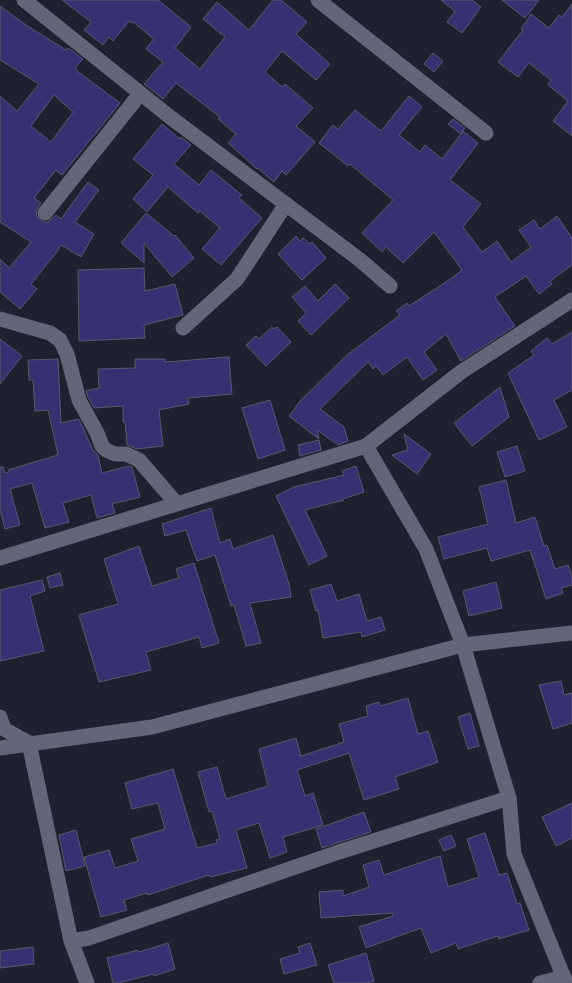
<svg xmlns="http://www.w3.org/2000/svg" width="572" height="983" font-family="'Alegreya Sans',sans-serif">
  <style>
    .building { fill: #373172; stroke: #58586b; fill-rule: evenodd }
    .lines { fill: none; stroke-linecap: round; stroke-linejoin: round }
    .minor { stroke: #646578; stroke-width: 15 }
  </style>
  <rect width="100%" height="100%" fill="#1f2030"/>
  <g class="building">
    <path d="M62 0H158L191 27 175 48 200 69 225 37 203 19 217 2 249 30 273 0H281L307 22 296 34 330 64 316 80 282 51 265 72 282 87 285 84 313 108 296 126 315 142 286 175 282 171 274 182 258 168 257 169 228 143 236 134 218 119 220 117 176 83 163 99 144 84 163 62 146 49 154 39 133 22 132 23 129 21 113 41 109 37 103 45 84 30 91 22Z"/>
    <path d="M441 0H472L481 7 462 33 447 22 455 11Z"/>
    <path d="M502 0H539L525 18Z"/>
    <path d="M572 4V136L553 121 568 101 548 85 551 80 529 63 518 77 498 62 523 30 521 29 531 14 549 28 559 15 562 17Z"/>
    <path d="M0 6 29 27 66 50 68 48 83 59 75 68 77 71 120 103 62 175 56 170 34 198 41 203 36 211 37 217 43 222H48L56 215 61 219 88 182 99 190 75 222 94 234 81 257 61 245 56 253 31 284 37 289 20 309 0 292V259L9 268 31 242 0 222V96L17 111 39 84 0 60ZM54 95 73 112 51 142 31 126Z"/>
    <path d="M433 53 443 61 434 72 424 64Z"/>
    <path d="M409 96 422 107 399 135 420 152 425 145 442 159 463 131 478 143 450 180 481 204 463 227 482 252 497 241 511 262 531 247 519 230 534 220 540 229 557 216 572 238V265L550 281 552 284 539 294 526 276 495 297 515 326 461 361 446 334 424 352 437 370 423 380 407 357 383 375 376 366 373 369 368 362 320 409 344 427 348 441 338 445 317 430 319 439 289 416 300 401 347 355 400 315 396 311 407 303 409 306 452 278 462 270 434 232 403 263 386 247 382 252 362 233 393 200 350 164 348 166 319 143 333 125 338 129 355 110 381 131Z"/>
    <path d="M453 119 465 128 461 134 448 124Z"/>
    <path d="M162 124 180 139 181 137 191 145 174 164 199 185 211 170 242 195 239 198 262 218 221 265 202 249 220 228 200 211 198 213 168 187 147 212 133 199 153 175 133 159Z"/>
    <path d="M146 213 174 236 175 235 194 258 172 277 144 243V263L121 243Z"/>
    <path d="M296 236 300 241 303 238 310 244 312 242 326 258 302 280 278 254Z"/>
    <path d="M144 268 145 291 175 284 183 315 144 325 145 338 79 341 78 270Z"/>
    <path d="M335 284 349 298 311 335 298 321 306 313 292 297 305 286 318 301Z"/>
    <path d="M272 327 273 329 277 327 291 342 266 366 246 345 256 336 259 339Z"/>
    <path d="M572 332V390L554 400 567 427 539 440 508 373 534 355 531 351 547 338 552 344Z"/>
    <path d="M0 339 22 356 0 384Z"/>
    <path d="M229 357 232 394 188 398 189 404 159 410 163 446 137 449 127 445 125 422H123V406L94 408 88 397 86 391 99 388 98 369 135 368V359H165V362Z"/>
    <path d="M58 359 61 423 79 419 93 450 98 455 102 473 129 466 132 467 140 497 112 504 115 513 97 518 91 495 63 503 69 522 45 528 32 483 10 489 20 525 5 529 0 510V467H3L5 473 9 472 8 470 58 455 48 410 35 411 33 380H29L28 360Z"/>
    <path d="M500 387 509 417 472 446 454 423Z"/>
    <path d="M270 400 285 450 258 459 242 408Z"/>
    <path d="M404 434 431 454 417 474 392 455 408 450Z"/>
    <path d="M319 440 321 450 300 456 298 445Z"/>
    <path d="M517 446 525 471 505 477 497 452Z"/>
    <path d="M356 466 364 492 343 499 344 500 305 510 327 556 309 565 276 496 294 487 344 475 342 471Z"/>
    <path d="M506 480 516 523 535 517 544 546 547 545 555 569 568 565 572 577V585L561 588 563 593 546 599 530 550 491 561 487 548 444 559 438 537 488 524 479 487Z"/>
    <path d="M211 508 220 543 230 539 233 549 273 535 289 584 291 597 250 603 261 643 246 646 234 605 231 606 215 555 197 561 186 530 165 536 162 524Z"/>
    <path d="M139 546 152 586 179 578 176 569 194 563 219 643 202 648 199 637 146 652 151 670 99 682 79 615 118 604 104 559Z"/>
    <path d="M60 573 63 585 50 588 47 577Z"/>
    <path d="M42 580 45 591 30 596 44 651 0 661V590Z"/>
    <path d="M496 582 502 608 469 616 463 591Z"/>
    <path d="M331 584 337 601 359 594 367 621 381 617 385 630 362 637 361 632 323 638 318 610 316 611 310 590Z"/>
    <path d="M561 681 564 695 572 693V723L553 729 539 685Z"/>
    <path d="M408 698 418 734 428 731 438 762 395 777 399 789 364 800 349 753 297 770 305 796 313 793 323 825 283 837 287 852 270 858 259 823 236 830 247 868 210 877 209 875 148 895 147 893 124 900 127 910 101 917 84 857 109 850 115 868 138 861 131 839 165 829 158 803 132 809 125 783 173 769 197 848 217 843 216 840 220 839 212 811 209 812 198 772 217 767 226 799 268 786 259 749 296 738 301 756 344 742 339 724 368 716 366 706 379 702 380 706Z"/>
    <path d="M470 713 479 746 468 749 458 717Z"/>
    <path d="M572 803V838L556 846 542 817Z"/>
    <path d="M364 812 371 832 322 848 316 829Z"/>
    <path d="M76 830 85 866 66 871 59 835Z"/>
    <path d="M485 833 499 875 507 873 517 904 520 903 529 930 499 939 498 936 458 949 456 943 431 953 421 928 366 948 359 927 393 916 392 913 321 918 319 892 343 890V896L369 887 363 865 379 860 384 875 440 856 448 887 479 877 467 839Z"/>
    <path d="M451 835 456 846 444 851 439 840Z"/>
    <path d="M168 943 175 969 154 976 153 974 119 983H113L107 958 138 950 139 952Z"/>
    <path d="M310 943 317 965 284 974 280 959 300 953 298 947Z"/>
    <path d="M33 947 34 964 0 968V951Z"/>
    <path d="M366 953 374 981 367 983H334L328 965Z"/>
  </g>
  <g class="lines">
    <g class="minor">
      <path d="M24 0 170 117 360 260 390 286"/>
      <path d="M318 0 486 133"/>
      <path d="M45 213 140 94"/>
      <path d="M0 319 50 333 60 340 67 354 79 400 97 433 102 446 106 450 115 454H126L139 460 176 503"/>
      <path d="M183 328 237 279 286 204"/>
      <path d="M366 446 426 549 463 645 509 798 514 854 566 983"/>
      <path d="M0 558 366 446 461 372 572 300"/>
      <path d="M0 717 4 729 29 743 71 941 87 983"/>
      <path d="M0 748 152 727 463 645 572 633"/>
      <path d="M71 941 89 938 339 852 509 798"/>
      <path d="M540 983 564 977"/>
    </g>
  </g>
</svg>
